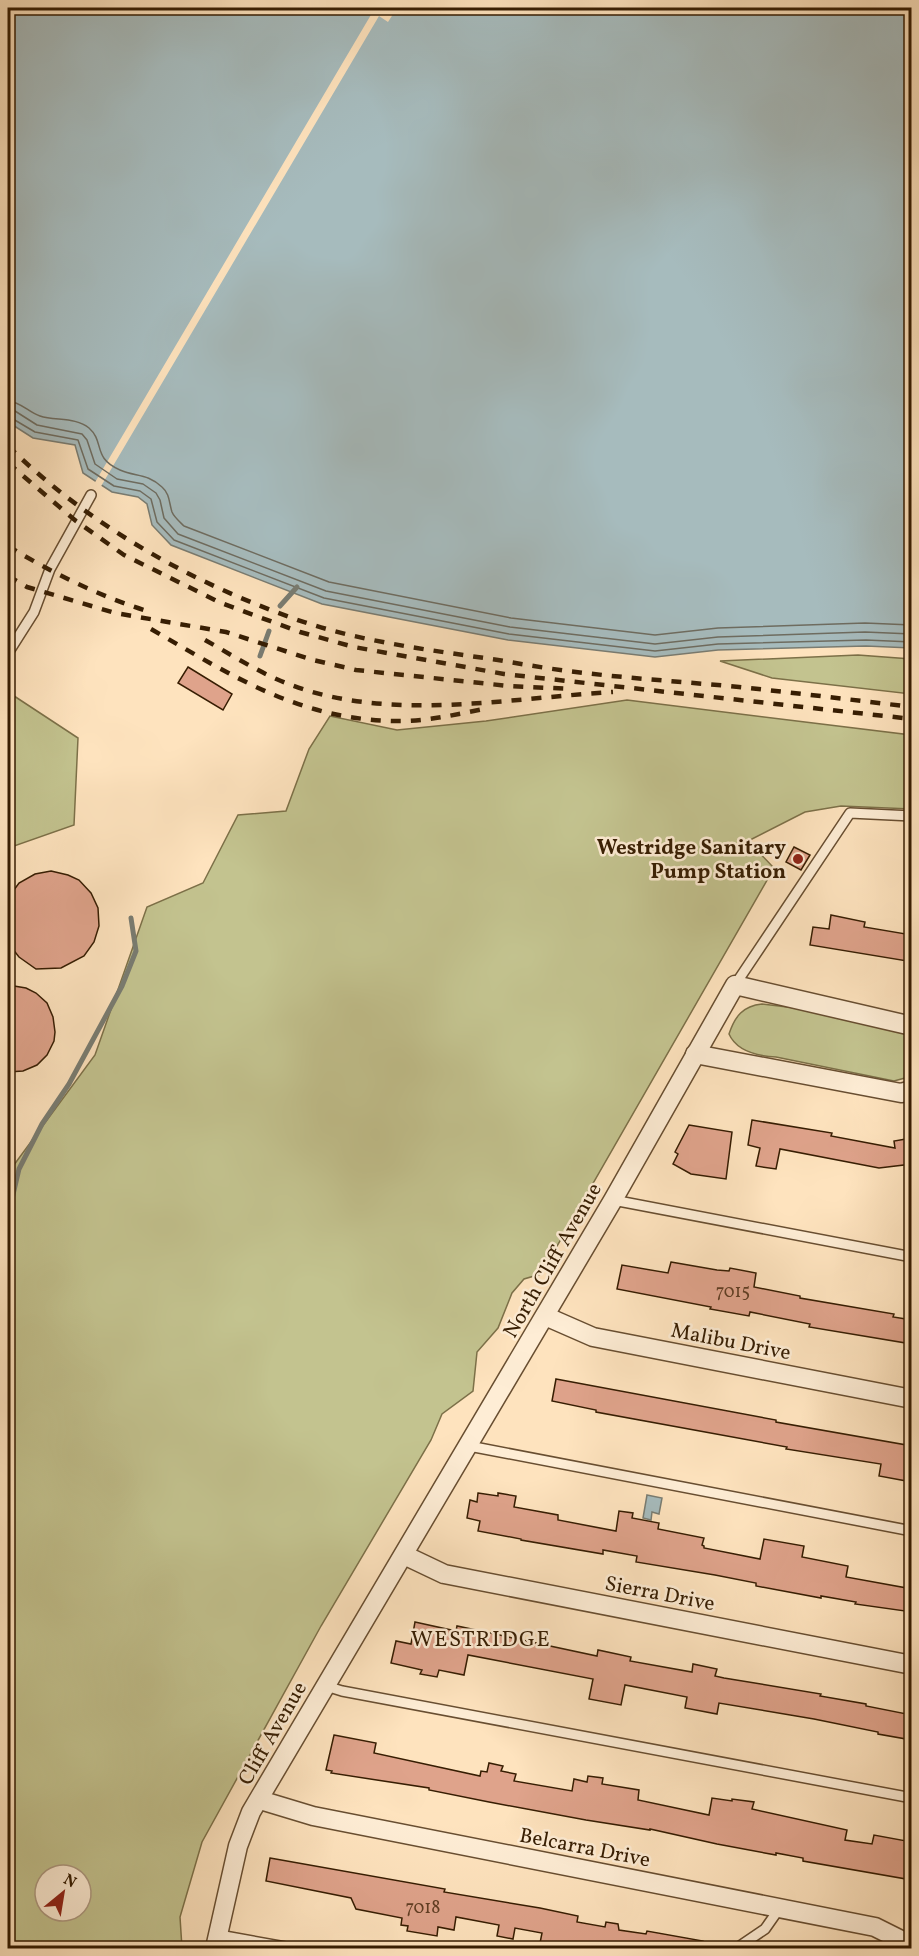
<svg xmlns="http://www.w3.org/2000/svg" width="919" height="1956" font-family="Vollkorn,serif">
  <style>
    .green { fill: #c3c38f; stroke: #7c7048; stroke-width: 1.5; fill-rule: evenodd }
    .water { fill: #a6bbbd; stroke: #797c72; stroke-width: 1.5 }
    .pier { fill: #fee3be }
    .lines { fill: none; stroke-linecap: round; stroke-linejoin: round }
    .shore { stroke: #6e6c60; stroke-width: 1.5 }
    .stream { stroke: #797c72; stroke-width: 5 }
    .building { fill: #dfa38b; stroke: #361d02; stroke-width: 1.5 }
    .lane-casing { stroke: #684e31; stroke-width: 12 }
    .street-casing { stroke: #684e31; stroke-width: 21 }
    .lane { stroke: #feedd5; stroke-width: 9 }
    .street { stroke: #feedd5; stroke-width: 18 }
    .rail { stroke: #361d02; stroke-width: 4.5; stroke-dasharray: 10 10; stroke-linecap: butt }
    .poi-dot { fill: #8f2418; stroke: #feedd5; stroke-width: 2 }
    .labels { text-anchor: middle; stroke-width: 5; stroke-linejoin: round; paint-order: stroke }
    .number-label { font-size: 18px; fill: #603e24 }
    .poi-label { font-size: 21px; font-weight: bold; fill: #361d02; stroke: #feedd5; text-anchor: end }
    .street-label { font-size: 21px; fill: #361d02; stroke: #feedd5 }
    .neighbourhood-label { font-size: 22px; letter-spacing: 1.5px; fill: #361d02; stroke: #feedd5 }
  </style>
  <rect width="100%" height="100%" fill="#fee3be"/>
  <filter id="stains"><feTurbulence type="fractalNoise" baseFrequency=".00333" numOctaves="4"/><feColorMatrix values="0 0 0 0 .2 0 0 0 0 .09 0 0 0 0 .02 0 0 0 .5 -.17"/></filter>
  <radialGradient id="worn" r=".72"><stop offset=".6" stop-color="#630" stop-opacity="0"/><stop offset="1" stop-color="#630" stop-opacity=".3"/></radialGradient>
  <g class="green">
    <path d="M858 655 911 659V694L772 678 720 661Z"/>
    <path d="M8 692 78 738 74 825 11 847 8 855Z"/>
    <path d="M627 700 911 735V809L841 806 805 812 748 841 774 868 541 1274 524 1279 512 1293 498 1328 477 1352 473 1391 442 1414 431 1440 321 1626 202 1842 180 1917 182 1948H8V1173L95 1055 147 907 203 883 238 815 286 811 309 749 330 716 397 730 486 721ZM45 1875H81V1911H45Z"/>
    <path d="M762 1004 804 1009 908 1034 911 1037V1072L905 1078 894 1081 776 1057C758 1056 737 1052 729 1034 735 1016 743 1006 762 1004Z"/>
  </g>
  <g class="water">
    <path d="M8 8H911V648L866 646 718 650 655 657 508 640 322 604 171 545 152 525 147 504 138 497 112 492 83 473 75 445 33 438 8 422Z"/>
    <path d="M647 1495 662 1498 659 1514 652 1512 651 1520 643 1518Z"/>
  </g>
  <path class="pier" d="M375 8H397L388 22 379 16 100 488 94 484Z"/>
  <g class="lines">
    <g class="shore">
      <path d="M8 401C21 402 28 412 40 416 55 421 76 417 89 428 105 442 92 458 120 470 136 477 147 473 162 487 170 494 169 503 172 512 174 517 180 522 184 526L329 582 511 618 655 635 718 628 865 623 912 625"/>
      <path d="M8 410 15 411 37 425 82 434 87 440 95 464 117 479 143 484 156 493 160 500 164 518 178 534 326 591 510 627 655 644 718 637 865 632 912 634"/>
      <path d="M8 418 13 419 35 432 78 440 88 469 114 486 140 491 151 499 157 522 174 540 324 598 509 634 655 651 718 644 866 640 912 642"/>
    </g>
    <g class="stream">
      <path d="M280 606 297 587"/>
      <path d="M260 656 269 631"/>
      <path d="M8 1216 19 1169 42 1124 69 1084 122 986 136 951 131 918"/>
    </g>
  </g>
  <g class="building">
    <path d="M188 667 232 694 223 710 178 683Z"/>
    <path d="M794 847 810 855 801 870 786 862Z"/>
    <path d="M51 871 68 875 79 880 91 893 98 908 99 926 94 942 84 956 61 968 36 969 19 957 8 943V898L19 883 35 874Z"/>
    <path d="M831 915 865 922 864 927 912 935 907 961 810 945 813 927 829 929Z"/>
    <path d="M8 985 26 988 36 993 47 1003 53 1017 55 1032 54 1041 47 1055 37 1065 23 1071 8 1072Z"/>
    <path d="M752 1120 832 1133 831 1136 895 1148 894 1141 912 1138V1164L879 1168 780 1149 776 1169 756 1166 760 1148 748 1145Z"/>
    <path d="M689 1125 732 1132 726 1179 691 1174 673 1164 678 1154 675 1152Z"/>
    <path d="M671 1262 717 1270 729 1271 730 1268 756 1273 754 1287 800 1296V1298L894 1314 893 1317 912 1320V1344L809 1327 810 1324 750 1312 749 1316 710 1309 711 1307 617 1289 622 1265 668 1273Z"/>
    <path d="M556 1379 776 1420V1422L912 1446V1482L879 1476 881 1464 786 1449 787 1447 596 1412V1410L552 1401Z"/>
    <path d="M478 1493 498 1496V1493L516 1496 514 1507 558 1515V1520L616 1531 619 1511 633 1513 632 1518 659 1523 658 1529 704 1538 702 1545 704 1546V1548L760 1559 764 1539 804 1546 802 1557 848 1566 846 1577 912 1589V1612L855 1604 856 1602 821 1596V1598L756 1586V1583L715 1575 636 1562 637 1556 603 1550V1554L521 1540V1539L478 1531 480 1521 467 1518 470 1500 477 1502Z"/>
    <path d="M415 1622 456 1631 457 1626 597 1656 598 1650 631 1657 630 1661 692 1672 693 1664 717 1669 715 1676 724 1678 821 1694 820 1696 866 1704V1706L912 1715V1740L878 1734V1732L814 1719 719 1703 717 1714 685 1708 687 1697 625 1685 621 1705 589 1699 593 1679 468 1655 464 1675 439 1670 437 1677 420 1674 422 1670 391 1663 396 1641 411 1644Z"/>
    <path d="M334 1735 376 1743 374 1753 480 1776 481 1771 487 1772 489 1763 503 1766 501 1771 516 1774 514 1781 572 1791 574 1779 587 1782 588 1776 603 1778 602 1784 639 1790 638 1800 709 1815 712 1798 732 1801V1799L754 1802 752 1809 847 1830 845 1840 872 1844 874 1835 912 1842V1880L803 1861V1858L776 1853V1855L717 1844 650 1829V1830L586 1820 489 1802 429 1790V1788L331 1773 332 1771 326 1770Z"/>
    <path d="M270 1858 445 1889 444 1892 540 1908 578 1916 577 1922 605 1927 606 1922 618 1924 619 1930 646 1934 647 1931 703 1941 702 1948H539L542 1933 515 1928 513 1939 497 1936 499 1925 456 1917 454 1930 438 1927 437 1936 407 1931 408 1926 401 1925 402 1918 356 1909 351 1898 266 1881Z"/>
  </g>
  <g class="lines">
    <defs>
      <g id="lane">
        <path d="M8 653 34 612 50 569 91 495"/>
        <path d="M735 985 850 813 912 816"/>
        <path d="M613 1200 912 1257"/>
        <path d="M469 1446 912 1531"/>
        <path d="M326 1686 342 1691 912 1798"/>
        <path d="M219 1935 291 1948"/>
        <path d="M737 1948 765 1929 779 1909"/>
      </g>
      <g id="street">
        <path d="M695 1054 901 1093 912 1090"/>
        <path d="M545 1316 593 1337 912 1399"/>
        <path d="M404 1555 444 1574 912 1665"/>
        <path d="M260 1800 313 1816 875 1927 901 1940"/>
        <path d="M215 1948 238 1846 251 1812 613 1200 735 985 912 1026"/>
      </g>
    </defs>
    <use href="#lane" class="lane-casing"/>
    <use href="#street" class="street-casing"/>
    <use href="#lane" class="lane"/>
    <use href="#street" class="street"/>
    <g class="rail">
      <path d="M8 446C89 525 188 581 295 619 360 642 430 650 498 660 527 665 556 670 585 673 636 679 687 682 739 687 796 693 854 700 912 707"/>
      <path d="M8 463 76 521 124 555 221 603 300 632 354 647 504 674 912 719"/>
      <path d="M8 546C52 573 101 597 150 612"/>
      <path d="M8 576 27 587 115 613 226 632 313 660 356 670 509 686 572 689"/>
      <path d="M151 629C236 678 304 723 407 721 433 720 458 714 484 709"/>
      <path d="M205 640C230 654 255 670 281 681 383 724 507 698 613 692"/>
    </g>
  </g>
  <circle class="poi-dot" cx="798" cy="859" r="6"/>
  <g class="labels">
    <g class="number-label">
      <text x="733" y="1297">7015</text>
      <text x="423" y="1913">7018</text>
    </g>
    <g class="poi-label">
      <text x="786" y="854">Westridge Sanitary<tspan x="786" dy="24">Pump Station</tspan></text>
    </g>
    <g class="street-label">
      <text transform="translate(552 1260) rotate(-60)" y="7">North Cliff Avenue</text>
      <text transform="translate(731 1341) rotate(11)" y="7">Malibu Drive</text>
      <text transform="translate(660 1593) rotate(11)" y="7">Sierra Drive</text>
      <text transform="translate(272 1733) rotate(-60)" y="7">Cliff Avenue</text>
      <text transform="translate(585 1847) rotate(11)" y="7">Belcarra Drive</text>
    </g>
    <g class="neighbourhood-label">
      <text x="481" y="1646">WESTRIDGE</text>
    </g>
  </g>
  <rect width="919" height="1956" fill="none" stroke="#fee3be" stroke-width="30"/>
  <rect x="9" y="9" width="901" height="1938" fill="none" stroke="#361d02" stroke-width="3"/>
  <rect x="15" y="15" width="889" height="1926" fill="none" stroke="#361d02" stroke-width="1.5"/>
  <g transform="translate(63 1893) rotate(30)"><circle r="28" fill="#feedd5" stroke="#ae9a81" stroke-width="1.5"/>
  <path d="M0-4.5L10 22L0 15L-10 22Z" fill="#8f2418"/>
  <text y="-9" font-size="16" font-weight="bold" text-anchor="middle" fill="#361d02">N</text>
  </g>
  <rect width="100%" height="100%" filter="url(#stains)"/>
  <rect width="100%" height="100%" fill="url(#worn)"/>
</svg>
